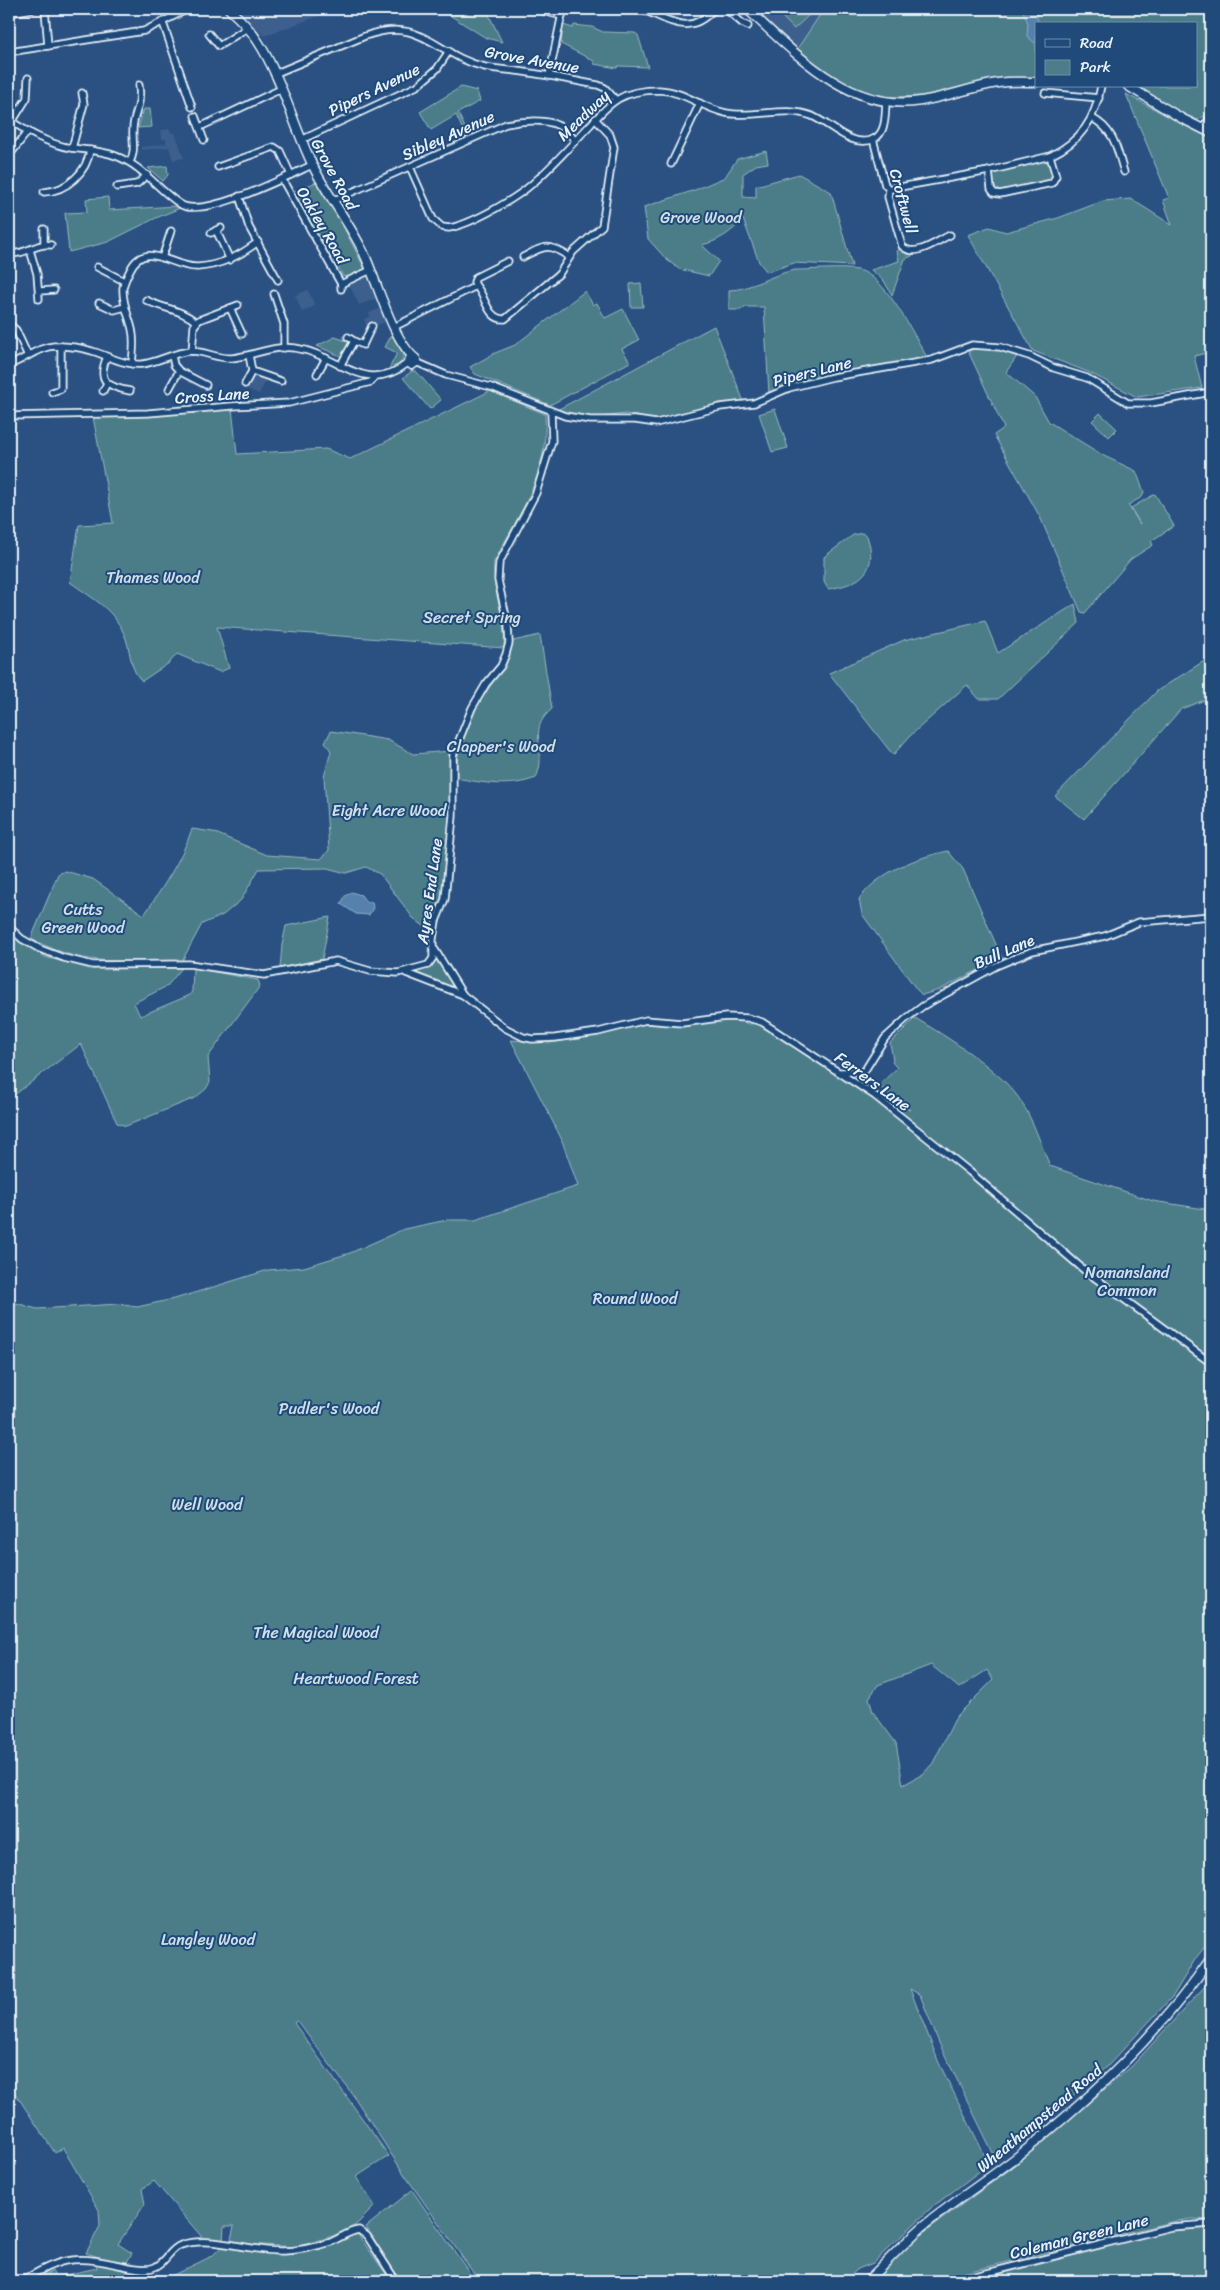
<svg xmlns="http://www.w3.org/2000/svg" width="1220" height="2290" font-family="Sriracha,sans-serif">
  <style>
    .built { fill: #3c5e8e }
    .green { fill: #4c7d89; stroke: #9ab7c0; fill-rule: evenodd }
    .water { fill: #5681ac; stroke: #90aeca }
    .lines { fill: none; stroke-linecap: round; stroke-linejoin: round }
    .street-casing { stroke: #e8f1f8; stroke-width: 9 }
    .secondary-casing { stroke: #e8f1f8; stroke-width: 11 }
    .street { stroke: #1f4a7a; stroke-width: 5.5 }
    .secondary { stroke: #1f4a7a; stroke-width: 8 }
    .labels { text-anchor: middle; stroke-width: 4; stroke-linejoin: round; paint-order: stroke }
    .street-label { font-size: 16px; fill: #e8f1f8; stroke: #1f4a7a }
    .park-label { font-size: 16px; fill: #d1e0e7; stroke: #1f4a7a }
  </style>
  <rect width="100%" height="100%" fill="#2a5182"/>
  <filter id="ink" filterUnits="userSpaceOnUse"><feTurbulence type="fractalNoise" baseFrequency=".02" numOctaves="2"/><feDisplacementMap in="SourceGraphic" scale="10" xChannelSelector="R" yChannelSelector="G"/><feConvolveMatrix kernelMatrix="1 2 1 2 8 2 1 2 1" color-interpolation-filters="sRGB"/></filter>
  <g filter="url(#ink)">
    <g class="built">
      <path d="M235 9H338L264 36Z"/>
      <path d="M751 9H824L797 49Z"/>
      <path d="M170 129 171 133 175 132 184 158 173 160 169 147 141 150V147L166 144V139H162L161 130Z"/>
      <path d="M368 275 378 298 359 305 349 284Z"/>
      <path d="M308 290 315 306 302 312 295 295Z"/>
      <path d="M381 308 387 321 375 326 366 325 364 319 370 317 369 313Z"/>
      <path d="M253 375 267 379 259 394 246 388Z"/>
    </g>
    <g class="green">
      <path d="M440 9H486L502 42 486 38Z"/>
      <path d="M774 9H803L809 15 794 29Z"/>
      <path d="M824 9H1211V112L1198 120C1175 113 1158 100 1139 86H1196V24H1036V79L979 83 929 96 882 97 855 90 816 66 797 49Z"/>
      <path d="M563 25 573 28 574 25 592 27 603 32 635 33 638 35 648 67 618 66 617 68 594 64V61L561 44Z"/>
      <path d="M461 87 477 91 480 101 458 113 469 136 466 137 456 115 431 130 420 112Z"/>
      <path d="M1126 94 1211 139V352L1194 356 1202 388 1137 397 1088 372 1033 351 968 235 989 227 1006 232 1058 218 1103 201 1131 199 1172 225 1163 200 1169 198Z"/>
      <path d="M144 109H150L152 127 138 128Z"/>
      <path d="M766 151 768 163 756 165 743 174V197L756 198V186L799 174 831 192 852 266 794 263 767 272 759 262 743 219C732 232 719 241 702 245L719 261 709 276 679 269 667 260 648 239 644 207 695 190 725 177 737 159Z"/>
      <path d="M1043 160 1050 164 1054 176 1052 180 997 192 992 187 993 172Z"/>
      <path d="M167 166 168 175 163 181 148 168Z"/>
      <path d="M319 181 347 229 345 230 365 269 347 277 343 276 325 242 322 243 292 192Z"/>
      <path d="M108 197 109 210 177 206 180 208 156 218 108 242 69 252 65 213 87 212 86 199Z"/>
      <path d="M901 248 912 253V256L905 259 892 295 884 281 871 270 899 261 897 251Z"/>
      <path d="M795 270C815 270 838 267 858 270 885 275 913 334 927 357L790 384 769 394 764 307H744L741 310H729V290C750 290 772 274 795 270Z"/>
      <path d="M641 283 643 307H631L630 284Z"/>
      <path d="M585 291 593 305 597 303 605 318 623 309 639 340 622 349 630 362 550 405 475 374 470 367 495 353 515 345Z"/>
      <path d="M714 326 744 402 708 406 663 419 653 420 626 414 591 418 557 410Z"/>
      <path d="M391 336H395L404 351C403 362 399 367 388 371L397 353 385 347Z"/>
      <path d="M335 337 350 342 343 357 317 346Z"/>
      <path d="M975 349H992L1018 355 1006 372 1035 397 1049 422 1104 456 1136 471 1144 492 1142 497 1128 505 1140 524 1131 508 1155 494 1174 526 1151 541 1153 545 1131 559 1085 613 1081 612 1040 517 994 435 1004 428 968 351Z"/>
      <path d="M412 371H416L441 400 430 409 403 378Z"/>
      <path d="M490 391 545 414C549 475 521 510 494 562 491 591 507 618 504 648L217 627 229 668 220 672 177 654 169 663 142 681C130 670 131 654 126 639 116 610 93 599 70 582L79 525 113 523 93 417 146 416 232 408 237 454 326 449 350 459Z"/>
      <path d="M775 409 788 448 772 452 759 414Z"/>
      <path d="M1100 413 1117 429 1109 437 1092 421Z"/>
      <path d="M9 429 15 505H9Z"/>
      <path d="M862 533 867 536C879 571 861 584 828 589L824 582V557L853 535Z"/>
      <path d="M1075 604 1079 623 998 699H979L967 685 910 736 893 755 829 673 904 640 985 621 998 653Z"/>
      <path d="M540 635 552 709C531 727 541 739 540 762 540 767 538 773 536 778 510 788 483 783 456 778L458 754 473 712 508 659 513 641Z"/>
      <path d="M1204 661 1210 698 1181 709 1084 819 1055 796 1157 691Z"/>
      <path d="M331 731 388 740 413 754 451 751V816L442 902 432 932 413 918 380 874 366 867 346 873 327 868 259 869 241 900 223 915 202 924 182 961C151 963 108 963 78 957 62 953 46 946 31 939L58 874 65 871 93 879 144 915C163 887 181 861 192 829L213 832 267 855 321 859 329 850 324 777 331 751 325 742Z"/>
      <path d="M948 851 963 869 1002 958 939 990 922 995 917 990 862 914 859 899C880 871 915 858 948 851Z"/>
      <path d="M330 917 322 959 280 968 282 945 286 926Z"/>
      <path d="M9 931 45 957 90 969 182 968 167 986 134 1003 140 1016 190 995 192 991 193 968 258 980 260 986 208 1057 210 1082 206 1089 195 1098 126 1126 117 1123 81 1044 9 1099Z"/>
      <path d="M436 957 459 992 414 974 429 967Z"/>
      <path d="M915 1018C946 1036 1004 1072 1022 1103 1034 1122 1041 1145 1050 1166L1153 1201 1211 1210V1939L1196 1958 1173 1996 1106 2068 1000 2156 996 2152 993 2153 939 2043 920 1995 910 1989 939 2063 989 2164 931 2208 873 2263 858 2269 844 2281H479L404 2174 353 2095 297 2021 294 2023 389 2156 356 2177 375 2206 356 2225 333 2236 296 2247 230 2243 234 2226H224L223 2243H207L154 2181 142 2189 145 2204 118 2244 132 2253 127 2262 105 2259 86 2253 100 2226 99 2210 63 2148 55 2153 9 2084V1301L37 1309 118 1304 137 1307 178 1298 268 1270 304 1267 350 1253 404 1229 447 1220H475L578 1186 561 1138 511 1040 550 1043 586 1037 646 1024 685 1026 720 1020H739L748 1024 762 1023 824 1064 910 1110 886 1093 879 1085 897 1068 892 1062 893 1060 890 1043ZM931 1665 959 1688 987 1670 993 1680 956 1717 933 1763 923 1774 903 1785 896 1743 873 1712 869 1698 878 1685Z"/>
      <path d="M1211 1975V2220L1192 2219 1171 2222 930 2281H873L915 2239 1017 2164 1132 2066 1205 1986Z"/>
      <path d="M412 2190 475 2281H401L366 2227Z"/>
      <path d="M1197 2226 1211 2227V2281H973L1027 2265 1175 2229Z"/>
      <path d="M357 2233 391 2281H161L212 2256 223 2245C273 2255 311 2258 357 2233Z"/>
      <path d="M96 2264 126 2269 128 2280 135 2281H33L52 2271 56 2277 97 2268Z"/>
    </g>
    <g class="water">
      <path d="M1022 9H1039L1037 18 1040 24H1036V44L1027 36 1028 23Z"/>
      <path d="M351 892 361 895 366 902H372L373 908 369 915 356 914 341 904 345 896Z"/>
    </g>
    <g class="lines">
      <defs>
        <g id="street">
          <path d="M45 9 48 46"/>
          <path d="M535 9 562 16"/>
          <path d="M640 9C670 19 688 38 714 9"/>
          <path d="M726 9 742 23 748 26"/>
          <path d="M9 13 33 9"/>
          <path d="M163 23 192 107"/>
          <path d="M209 34 219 46 247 28"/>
          <path d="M9 52 144 31 188 9"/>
          <path d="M274 74 365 36C422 15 436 56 485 67 500 70 515 70 530 73 553 76 575 81 598 85L605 88 616 100"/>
          <path d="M549 76 563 9"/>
          <path d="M1045 93 1099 98"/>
          <path d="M195 116 204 140"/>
          <path d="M1092 118C1115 130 1117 150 1124 172"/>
          <path d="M9 120C28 132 48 144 71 148 87 150 101 150 116 156 143 166 157 189 180 204 202 220 288 176 312 165"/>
          <path d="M12 122 27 98 28 78"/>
          <path d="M200 127 281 89"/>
          <path d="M1203 128 1211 116"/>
          <path d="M873 139 885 185 889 189 888 197 902 246C914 259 937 241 950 235"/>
          <path d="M301 140 417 86 437 69 449 51"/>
          <path d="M72 148 84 104 82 93"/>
          <path d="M9 156 28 131"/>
          <path d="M130 162C136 150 132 141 133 128 134 111 142 107 139 85"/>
          <path d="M671 164 700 103"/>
          <path d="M218 167 274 147 280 151 291 175"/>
          <path d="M410 167 433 219 442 227 449 228C472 224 515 199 532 184 553 166 572 144 591 124 599 115 608 105 618 99 630 92 645 90 659 90 684 91 702 108 726 113 755 119 784 105 812 116 831 124 852 149 874 139 887 132 885 113 886 101"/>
          <path d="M989 171 991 189 994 193 1000 194 1052 183 1056 176 1050 156"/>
          <path d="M282 179 341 284V289"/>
          <path d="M117 187 137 184 147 175"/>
          <path d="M889 189 989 171 1050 156C1081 141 1095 120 1101 86"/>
          <path d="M44 192C67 191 87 172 90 150"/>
          <path d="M239 196 249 227 278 280"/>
          <path d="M332 201 506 124C521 121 544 119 557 125 565 128 570 135 575 140"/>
          <path d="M44 229V244"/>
          <path d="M216 230 230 260"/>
          <path d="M211 233 221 228"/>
          <path d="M30 250 37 274 39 299"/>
          <path d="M9 253C25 256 36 242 51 245"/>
          <path d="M523 257C544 246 548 242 569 257"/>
          <path d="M162 258 171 231"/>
          <path d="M97 267 124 281"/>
          <path d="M341 284 371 270"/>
          <path d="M476 286C486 296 487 320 505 319L559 274 573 252 602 226 614 147 610 135 595 119"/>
          <path d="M40 291 54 290"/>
          <path d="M274 294 284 324V348"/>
          <path d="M146 300C163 309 181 309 196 322"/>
          <path d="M99 303 114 310 125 307"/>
          <path d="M230 308 242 334"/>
          <path d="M9 324 16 330 28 356"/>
          <path d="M394 327 476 286 474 282 476 277 508 261"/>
          <path d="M354 341 363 345 372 326"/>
          <path d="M192 351 194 326 199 320 238 305"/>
          <path d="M107 357C96 381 108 387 130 391"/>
          <path d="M416 362 446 375 491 387 565 416 590 420H635L656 423 720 407 754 403 789 388 833 377 932 360 972 345 1000 347 1029 356 1054 368 1087 378 1128 403H1151L1211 392"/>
          <path d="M132 364C133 352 135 341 132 329 129 316 122 303 123 288 124 282 127 276 130 270 145 238 174 269 198 267 222 265 239 256 258 242"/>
          <path d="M9 365C24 360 38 347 54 346 66 346 81 347 92 351 109 356 125 366 143 364 159 362 174 352 191 351 205 351 217 359 232 358 253 356 273 345 295 348 338 354 364 397 408 363"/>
          <path d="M340 366 354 341 348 337"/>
          <path d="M179 371 206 385"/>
          <path d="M252 371 281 381"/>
          <path d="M317 374 326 358"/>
          <path d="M245 384 252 371 249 355"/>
          <path d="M169 389 179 371 174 365 172 356"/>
          <path d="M103 391 107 383"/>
          <path d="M52 392 61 389V346"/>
          <path d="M9 416 148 413 232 406 289 403 371 382 376 376"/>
          <path d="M9 927 22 939 40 949 64 958 93 965 189 964 264 975 336 961 370 971 398 973 428 965 433 958V939L436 921 445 899 453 816V755L472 708 486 684 501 666 506 654 509 643 508 625 498 580 499 563 536 493 552 441 551 412"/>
          <path d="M435 950 463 995"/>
          <path d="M406 973 463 995 505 1028 523 1037 532 1039 555 1038 598 1032 646 1020 682 1023 726 1017 748 1018 762 1022 875 1096 970 1172 1083 1269 1211 1363"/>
          <path d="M841 1072H861L865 1070 885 1038 907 1018 923 1006 996 966 1032 951 1105 936 1139 922 1211 916"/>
          <path d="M22 2281C56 2260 74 2254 114 2264 126 2266 140 2271 152 2268 165 2265 169 2249 181 2245 211 2235 251 2252 283 2251 299 2251 315 2247 331 2242 340 2238 349 2231 359 2230L367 2236 396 2281"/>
          <path d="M955 2281 1171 2227 1211 2224"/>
        </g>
        <g id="secondary">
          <path d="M229 9C239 18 250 29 257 40 282 78 293 125 313 166 328 197 353 227 366 258 378 285 394 343 416 359L415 363 412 365 408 362 411 357"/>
          <path d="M747 9C794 52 849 113 921 101 947 97 972 87 998 83 1011 81 1024 82 1036 82"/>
          <path d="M1128 86 1181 118 1211 133"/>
          <path d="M867 2281C885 2264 902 2245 921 2228 953 2202 989 2179 1022 2153 1093 2096 1159 2034 1211 1958"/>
        </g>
      </defs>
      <use href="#street" class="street-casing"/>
      <use href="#secondary" class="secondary-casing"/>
      <use href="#street" class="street"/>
      <use href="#secondary" class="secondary"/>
    </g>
  </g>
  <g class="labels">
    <g class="street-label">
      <text transform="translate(532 59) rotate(10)" y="6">Grove Avenue</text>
      <text transform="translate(374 89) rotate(-26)" y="6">Pipers Avenue</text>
      <text transform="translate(583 115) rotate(-44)" y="6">Meadway</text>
      <text transform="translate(448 135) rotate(-24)" y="6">Sibley Avenue</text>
      <text transform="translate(335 174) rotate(61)" y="6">Grove Road</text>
      <text transform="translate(904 201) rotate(75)" y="6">Croftwell</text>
      <text transform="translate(323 225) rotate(60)" y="6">Oakley Road</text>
      <text transform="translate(812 371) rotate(-14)" y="6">Pipers Lane</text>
      <text transform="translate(212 395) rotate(-4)" y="6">Cross Lane</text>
      <text transform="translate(429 891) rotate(-82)" y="6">Ayres End Lane</text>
      <text transform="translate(1004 951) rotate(-23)" y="6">Bull Lane</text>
      <text transform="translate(873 1081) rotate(36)" y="6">Ferrers Lane</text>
      <text transform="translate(1039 2118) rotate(-40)" y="6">Wheathampstead Road</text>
      <text transform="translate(1079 2236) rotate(-14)" y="6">Coleman Green Lane</text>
    </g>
    <g class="park-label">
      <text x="701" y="223">Grove Wood</text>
      <text x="153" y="583">Thames Wood</text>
      <text x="472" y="623">Secret Spring</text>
      <text x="501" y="752">Clapper's Wood</text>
      <text x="389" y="816">Eight Acre Wood</text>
      <text x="83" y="915">Cutts<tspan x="83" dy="18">Green Wood</tspan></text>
      <text x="1127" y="1278">Nomansland<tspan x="1127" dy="18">Common</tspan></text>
      <text x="635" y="1304">Round Wood</text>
      <text x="329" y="1414">Pudler's Wood</text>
      <text x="207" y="1510">Well Wood</text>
      <text x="316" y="1638">The Magical Wood</text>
      <text x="356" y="1684">Heartwood Forest</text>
      <text x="208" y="1945">Langley Wood</text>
    </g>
  </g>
  <rect width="1220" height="2290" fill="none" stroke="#1f4a7a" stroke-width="30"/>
  <rect x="15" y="15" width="1190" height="2260" fill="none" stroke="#e8f1f8" stroke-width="2" filter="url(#ink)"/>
  <rect x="1035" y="22" width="162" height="65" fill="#1f4a7a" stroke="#6f8dac"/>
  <rect x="1045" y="39" width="25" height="8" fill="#1f4a7a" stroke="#6f8dac"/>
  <text x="1080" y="48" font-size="15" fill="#e8f1f8">Road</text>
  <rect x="1045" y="60" width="25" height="15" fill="#4c7d89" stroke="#6f8dac"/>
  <text x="1080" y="72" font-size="15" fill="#e8f1f8">Park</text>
</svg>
